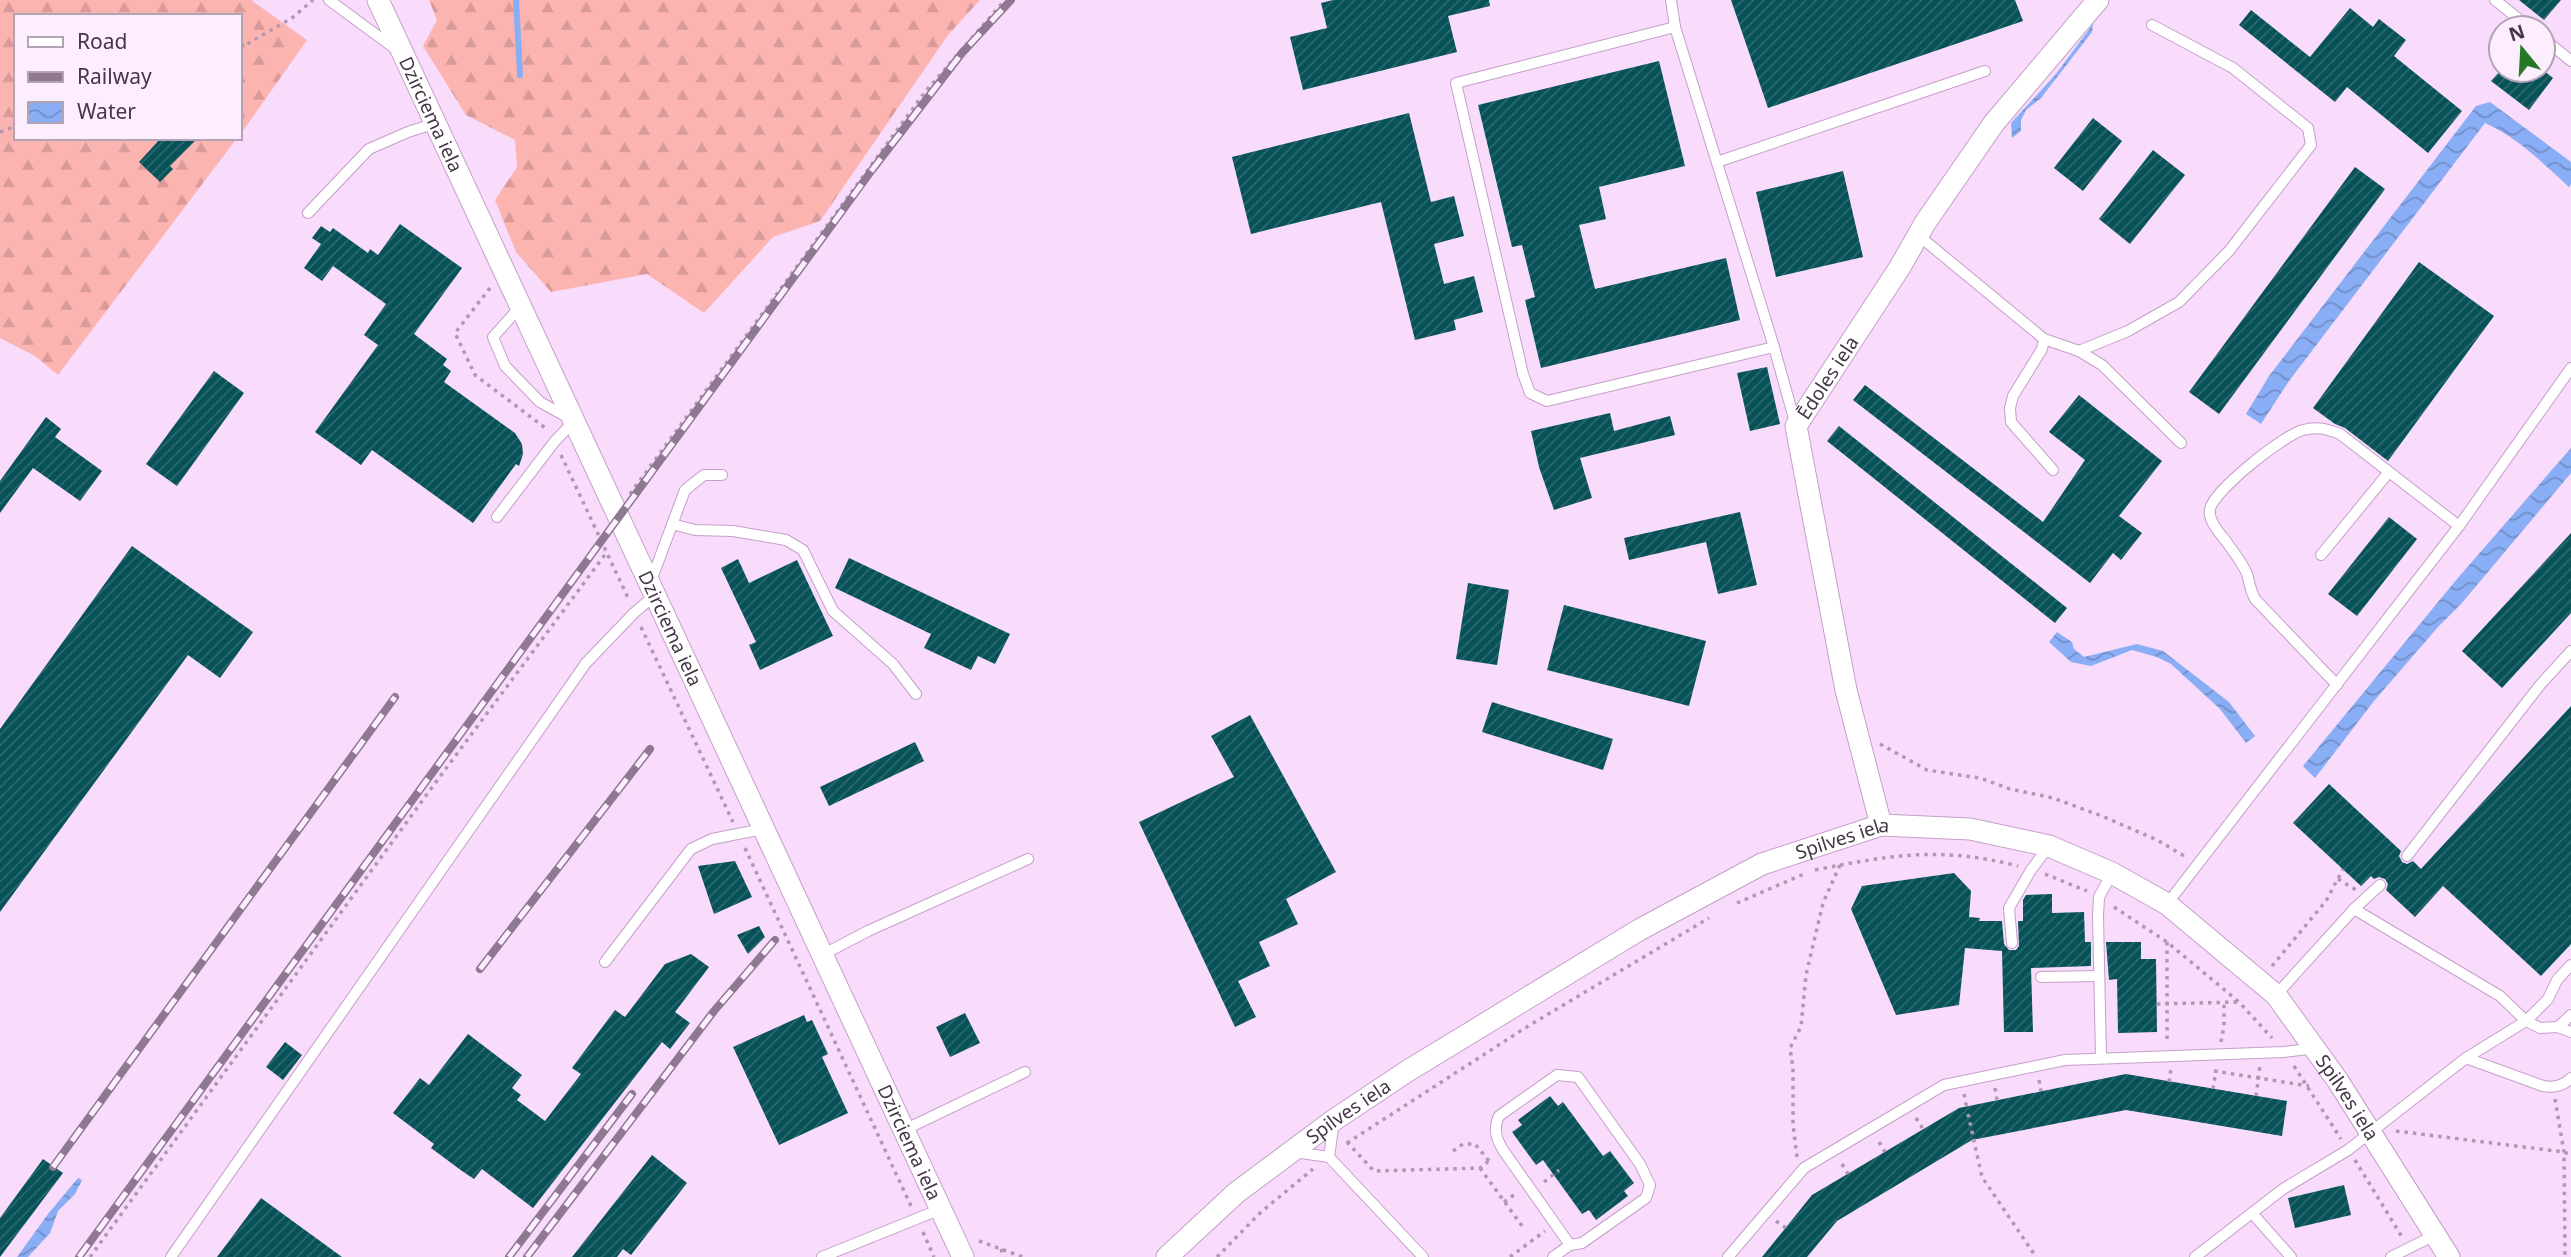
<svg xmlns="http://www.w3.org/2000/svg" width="2571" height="1257" font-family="'Noto Sans',sans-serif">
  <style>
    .forest { fill: url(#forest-firs) }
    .water { fill: url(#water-waves) }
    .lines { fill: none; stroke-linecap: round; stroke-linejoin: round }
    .stream { stroke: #89aef5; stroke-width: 6 }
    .building { fill: url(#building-hatch) }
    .lane-casing { stroke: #c4a0c8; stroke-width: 12 }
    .street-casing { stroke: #c4a0c8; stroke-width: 23 }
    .path { stroke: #b098b2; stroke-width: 3.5; stroke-dasharray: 3.5 5; stroke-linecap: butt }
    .lane { stroke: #fff; stroke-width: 10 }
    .street { stroke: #fff; stroke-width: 21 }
    .rail-casing { stroke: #8e7990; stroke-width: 8 }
    .rail { stroke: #fdeeff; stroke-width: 5; stroke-dasharray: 16; stroke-linecap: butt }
    .labels { text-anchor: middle; stroke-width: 7; stroke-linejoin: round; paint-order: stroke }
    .street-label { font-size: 19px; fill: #453647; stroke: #fdeeff }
  </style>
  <defs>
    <pattern id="forest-firs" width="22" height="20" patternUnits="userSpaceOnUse" patternTransform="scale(1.75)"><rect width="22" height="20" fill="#fcb4b0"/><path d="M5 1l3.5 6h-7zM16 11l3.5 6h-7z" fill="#d99b99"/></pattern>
    <pattern id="water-waves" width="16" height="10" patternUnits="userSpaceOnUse" patternTransform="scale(1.75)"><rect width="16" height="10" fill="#89aef5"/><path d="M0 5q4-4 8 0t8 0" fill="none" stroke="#728ec8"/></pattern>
    <pattern id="building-hatch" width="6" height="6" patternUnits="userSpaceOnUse" patternTransform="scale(1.75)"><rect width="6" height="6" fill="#065258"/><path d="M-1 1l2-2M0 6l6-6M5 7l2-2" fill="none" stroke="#2d696e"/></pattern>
  </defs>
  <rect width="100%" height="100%" fill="#f9dbfc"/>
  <g class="forest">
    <path d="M0 0H251L307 40 240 135V16H16V138H237L58 375 35 356 0 338Z"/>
    <path d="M429 0H980L948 35 820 221 773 237 704 313 647 274 551 292 516 252 495 200 517 167 515 140 466 115 423 46 437 20Z"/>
  </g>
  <g class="water">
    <path d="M2093 24 2092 32 2041 98 2026 110 2021 120V131L2012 138 2011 123 2056 74Z"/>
    <path d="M2490 102 2571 162V184L2569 187C2543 163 2517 137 2485 123L2289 381 2261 424 2246 414 2269 376 2476 106Z"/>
    <path d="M2571 448V473L2461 604 2438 627 2374 701 2315 778 2303 766 2457 579Z"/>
    <path d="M2057 632 2072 642 2074 649 2084 657 2137 644 2163 651 2229 702 2255 736 2246 743 2220 709 2171 664 2157 657 2132 650 2091 666 2071 662 2049 642Z"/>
    <path d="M78 1178 82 1180 75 1194 58 1211 50 1233 28 1257H17L48 1214Z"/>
  </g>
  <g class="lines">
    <path class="stream" d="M516 0 520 75"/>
  </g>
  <g class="building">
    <path d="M1333 0H1489L1490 6 1448 16 1457 52 1303 90 1290 37 1327 28 1321 3Z"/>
    <path d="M1731 0H2015L2023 21 1768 108Z"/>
    <path d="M2519 0H2561L2544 20Z"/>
    <path d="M2350 8 2373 27 2379 19 2406 40 2394 56 2462 111 2428 153 2347 87 2335 102 2239 25 2251 10 2310 57Z"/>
    <path d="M1659 61 1685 166 1599 187 1606 219 1579 225 1595 289 1726 258 1740 320 1541 368 1525 300 1535 297 1522 245 1512 247 1478 105Z"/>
    <path d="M2501 70H2543L2553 78 2529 110 2491 81Z"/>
    <path d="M1409 113 1431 202 1454 196 1464 236 1434 244 1444 284 1474 276 1483 312 1454 320 1456 330 1415 340 1381 202 1251 234 1232 157Z"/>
    <path d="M2093 118 2122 141 2083 191 2054 168Z"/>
    <path d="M161 138H198L170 166 173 169 160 182 139 162Z"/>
    <path d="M2153 150 2185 175 2130 244 2099 219Z"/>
    <path d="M2355 167 2385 189 2219 414 2189 392Z"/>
    <path d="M1843 171 1863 257 1776 277 1756 192Z"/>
    <path d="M400 224 462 268 414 334 447 359 443 365 451 371 444 382 515 433 522 444 523 454 519 466 516 464 473 523 372 450 361 465 315 432 378 345 364 335 386 304 333 266 322 281 304 268 321 244 312 238 321 226 330 232 333 228 368 253 370 249 378 255Z"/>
    <path d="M2419 262 2494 316 2388 461 2345 428 2335 424 2313 408Z"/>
    <path d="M1767 367 1780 424 1750 431 1737 373Z"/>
    <path d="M214 371 244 393 177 486 146 464Z"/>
    <path d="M1865 385 2043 522 2085 460 2049 432 2079 395 2162 461 2119 516 2142 533 2121 560 2113 553 2090 583 1853 400Z"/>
    <path d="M1610 413 1614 431 1670 416 1675 435 1580 458 1592 498 1554 510 1539 467 1531 431Z"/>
    <path d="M46 417 61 429 55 437 102 471 80 501 33 468 0 513V481Z"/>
    <path d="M1839 426 2067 608 2055 623 1827 441Z"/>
    <path d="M1740 512 1757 585 1718 594 1706 542 1629 560 1624 538Z"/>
    <path d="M2389 517 2417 539 2357 616 2328 594Z"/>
    <path d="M2571 533V613L2502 688 2462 651Z"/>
    <path d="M132 546 253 632 220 678 188 655 0 912V729Z"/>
    <path d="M849 558 1010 634 995 664 978 656 971 670 924 648 931 634 835 588Z"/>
    <path d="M738 559 749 583 797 560 833 636 760 670 749 645 756 642 721 568Z"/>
    <path d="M1468 583 1509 590 1497 665 1456 659Z"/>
    <path d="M1564 605 1706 641 1689 706 1547 670Z"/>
    <path d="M1492 702 1613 739 1603 770 1482 732Z"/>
    <path d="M2571 706V944L2541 976 2443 886 2415 917 2386 890 2388 884 2385 879 2379 877 2374 879 2371 876 2361 886 2293 823 2329 784 2401 851 2399 856 2402 862 2407 864 2413 861 2421 869Z"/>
    <path d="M1250 715 1336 872 1286 899 1298 924 1259 942 1270 966 1238 981 1256 1017 1235 1027 1139 822 1234 777 1211 736Z"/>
    <path d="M915 742 924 761 829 806 820 787Z"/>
    <path d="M735 861 752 897 714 914 698 866Z"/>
    <path d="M1954 873 1971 891 1969 917 1980 918 1979 921H2002L2004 944 2009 950H2016L2019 946 2018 921H2023V900L2026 895 2052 894V913L2084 912 2085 942H2091V966L2031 968 2033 1032H2004L2002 951 1965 948 1959 1005 1896 1015 1851 909 1862 886Z"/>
    <path d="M759 926 765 937 748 954 737 935Z"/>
    <path d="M2106 942H2141V959H2156L2157 1032 2118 1033 2117 979 2109 980Z"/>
    <path d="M691 954 709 967 675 1012 690 1023 670 1049 662 1042 533 1208 482 1169 474 1179 462 1171 431 1148 434 1144 393 1113 420 1078 429 1085 468 1034 522 1075 512 1088 521 1095 517 1100 545 1121 581 1074 572 1068 615 1010 625 1017 665 964Z"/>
    <path d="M965 1013 980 1043 950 1057 936 1027Z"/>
    <path d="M804 1015 807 1022 812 1020 828 1054 822 1057 848 1113 779 1145 733 1047Z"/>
    <path d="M285 1042 302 1055 283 1080 266 1067Z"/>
    <path d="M2126 1074 2287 1101 2282 1136 2126 1110 1972 1140 1837 1221 1807 1257H1762L1812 1195 1959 1108Z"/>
    <path d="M1550 1096 1558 1106 1563 1102 1603 1156 1610 1151 1634 1183 1624 1191 1628 1196 1596 1220 1589 1210 1582 1214 1543 1160 1536 1165 1512 1132 1522 1125 1518 1120Z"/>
    <path d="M652 1155 687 1183 631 1255 623 1249 617 1257H572Z"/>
    <path d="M43 1159 63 1173 0 1257V1218Z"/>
    <path d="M2344 1185 2351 1215 2295 1228 2288 1198Z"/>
    <path d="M261 1198 342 1257H217Z"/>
  </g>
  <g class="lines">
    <defs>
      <g id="lane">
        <path d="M329 0 397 50"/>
        <path d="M1671 0 1675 27 1774 347 1796 426"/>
        <path d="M2495 0 2530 28"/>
        <path d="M1675 27 1456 83 1523 374 1530 393 1547 401 1774 347"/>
        <path d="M2543 38 2571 61"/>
        <path d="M1717 162 1985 71"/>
        <path d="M308 213 369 149 408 132 436 123"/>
        <path d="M1918 235 2044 339 2079 351 2102 365 2181 443"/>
        <path d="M2044 339 2042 349 2013 396 2010 408 2011 422 2053 470"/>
        <path d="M2079 351 2128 331 2179 302 2229 251 2311 145 2308 128 2233 68 2152 25"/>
        <path d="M497 517 555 441 574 421 540 402 505 366 493 337 521 306"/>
        <path d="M672 524 695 530 733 531 786 540 803 550 833 611 893 664 916 694"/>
        <path d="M2321 555 2389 472"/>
        <path d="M651 581 685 490 704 475H722"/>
        <path d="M2337 685 2255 599C2250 590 2250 584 2247 574 2243 564 2236 555 2230 547 2224 537 2207 522 2210 509 2214 490 2284 435 2303 430 2317 426 2327 429 2340 434L2459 526"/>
        <path d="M2407 856 2540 685 2571 651"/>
        <path d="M2167 904 2459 526 2571 368"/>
        <path d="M2354 909 2500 996 2526 1021 2540 1028 2558 1027 2571 1032"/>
        <path d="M2012 943 2009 908 2031 870 2049 846"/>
        <path d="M822 955 868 931 1028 859"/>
        <path d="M605 962 691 849 712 839 763 829"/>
        <path d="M2041 977 2099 976"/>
        <path d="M2276 995 2354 909 2380 885"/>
        <path d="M2558 1027 2571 1015"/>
        <path d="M2101 1058 2098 916 2099 897 2112 873"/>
        <path d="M2466 1058 2543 1086C2554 1088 2563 1086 2571 1078"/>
        <path d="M904 1130 1025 1072"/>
        <path d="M1294 1152 1329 1157 1423 1257"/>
        <path d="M1329 1157 1334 1121"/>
        <path d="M2252 1213 2291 1257"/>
        <path d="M171 1257 586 663 634 613 655 595"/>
        <path d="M822 1257 941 1209"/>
        <path d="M1553 1257 1570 1245 1582 1243 1646 1198 1650 1185 1640 1164 1578 1077 1557 1075 1499 1116C1493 1129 1496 1138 1503 1150L1570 1245"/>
        <path d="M1728 1257 1804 1168 1944 1085 2065 1060 2284 1052 2316 1048"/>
        <path d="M2195 1257 2283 1189 2348 1150 2466 1058 2526 1021 2548 999 2557 980 2571 965"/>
        <path d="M2391 1257 2435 1235"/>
      </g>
      <g id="street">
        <path id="s1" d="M378 0 963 1257"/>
        <path id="s2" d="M1881 825 1846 690 1796 426 1900 267 1925 223 1974 152 1994 123 2098 0"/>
        <path id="s3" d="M1167 1257 1236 1193 1334 1120 1406 1072 1639 930 1762 864 1881 825 1970 829 2049 846 2112 873 2167 904 2276 995 2338 1081 2449 1257"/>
      </g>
    </defs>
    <use href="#lane" class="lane-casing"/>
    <use href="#street" class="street-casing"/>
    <g class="path">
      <path d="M240 48 292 18 313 0"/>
      <path d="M0 132 16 126"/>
      <path d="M490 288 455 333 475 375 548 430"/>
      <path d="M561 455 629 600"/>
      <path d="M630 494 925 92 1005 0"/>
      <path d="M641 627 733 822"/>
      <path d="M1880 744 1927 770 1980 778 2010 789 2053 798 2102 816 2157 840 2186 857"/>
      <path d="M745 848 911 1206"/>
      <path d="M1815 870C1891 855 1940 846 2018 866"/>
      <path d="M2045 874 2087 891"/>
      <path d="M2338 879 2356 890"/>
      <path d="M1737 903 1804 874"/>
      <path d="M2114 907 2167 942 2239 1002 2272 1038"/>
      <path d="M2167 942V1041"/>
      <path d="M2272 966 2326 901 2343 869"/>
      <path d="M2157 1004 2237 1002"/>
      <path d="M2221 1042 2224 1026V1002"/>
      <path d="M2294 1066 2341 1139"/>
      <path d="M2214 1071 2309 1086"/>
      <path d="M2039 1080 2041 1091"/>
      <path d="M2169 1082 2171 1069"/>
      <path d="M1995 1088 1997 1100"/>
      <path d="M2213 1089 2216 1070"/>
      <path d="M1964 1094 1967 1109"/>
      <path d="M2256 1096 2260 1066"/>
      <path d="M2555 1099 2564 1152 2565 1257"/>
      <path d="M1968 1114 1982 1177 2036 1257"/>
      <path d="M1916 1118 1923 1129"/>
      <path d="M2396 1131 2564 1152 2571 1155"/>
      <path d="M1347 1142 1374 1171 1480 1168 1491 1159"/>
      <path d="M1879 1142 1885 1152"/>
      <path d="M1347 1143 1525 1028 1709 918"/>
      <path d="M1453 1151 1463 1144H1475L1489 1161"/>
      <path d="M1797 1157 1793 1125V1068L1790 1048 1801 1027 1806 975 1823 903 1840 865"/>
      <path d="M2355 1160 2402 1237"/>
      <path d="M1842 1164 1848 1174"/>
      <path d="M1480 1168 1525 1230"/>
      <path d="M1544 1182 1559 1170"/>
      <path d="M1504 1202 1518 1192"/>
      <path d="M1776 1221 1786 1228"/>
      <path d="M923 1232 934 1257"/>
      <path d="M979 1241 1023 1257"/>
      <path d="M1001 1249 1004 1257"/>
      <path d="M90 1257 433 786 607 552"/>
      <path d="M1217 1257 1260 1213 1313 1169"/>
      <path d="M1510 1257 1545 1231"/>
    </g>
    <use href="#lane" class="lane"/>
    <use href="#street" class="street"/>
    <defs>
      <g id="rail">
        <path d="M480 969 650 749"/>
        <path d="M53 1167 395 697"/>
        <path d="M79 1257 872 170 962 53 1011 0"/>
        <path d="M509 1257 632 1094"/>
        <path d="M527 1257 714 1011 775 940"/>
      </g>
    </defs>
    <use href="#rail" class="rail-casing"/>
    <use href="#rail" class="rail"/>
  </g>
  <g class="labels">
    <g class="street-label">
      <text dy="7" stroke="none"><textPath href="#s1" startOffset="126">Dzirciema iela</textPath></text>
      <text dy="7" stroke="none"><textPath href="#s2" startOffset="466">Ēdoles iela</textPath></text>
      <text dy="7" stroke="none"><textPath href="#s1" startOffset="693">Dzirciema iela</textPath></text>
      <text dy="7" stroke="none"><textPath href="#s3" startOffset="800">Spilves iela</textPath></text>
      <text dy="7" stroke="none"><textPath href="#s3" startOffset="1409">Spilves iela</textPath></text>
      <text dy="7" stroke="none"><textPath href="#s3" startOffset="233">Spilves iela</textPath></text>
      <text dy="7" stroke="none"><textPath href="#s1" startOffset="1260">Dzirciema iela</textPath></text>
    </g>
  </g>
  <rect x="14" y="14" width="228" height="126" fill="#fdeeff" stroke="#b3a4b5" stroke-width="2"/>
  <rect x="28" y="37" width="35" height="10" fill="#ffffff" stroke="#b3a4b5" stroke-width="2"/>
  <text x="77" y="49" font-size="21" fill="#453647">Road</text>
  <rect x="28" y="72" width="35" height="10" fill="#8e7990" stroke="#b3a4b5" stroke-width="2"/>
  <text x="77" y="84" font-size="21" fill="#453647">Railway</text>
  <rect x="28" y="102" width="35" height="21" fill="url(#water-waves)" stroke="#b3a4b5" stroke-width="2"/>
  <text x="77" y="119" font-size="21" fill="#453647">Water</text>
  <g transform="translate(2522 49) rotate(342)"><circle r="33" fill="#fdeeff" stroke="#b3a4b5" stroke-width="2"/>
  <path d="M0-5L12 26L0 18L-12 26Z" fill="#267924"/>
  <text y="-10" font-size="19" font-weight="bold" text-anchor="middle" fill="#453647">N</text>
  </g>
</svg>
